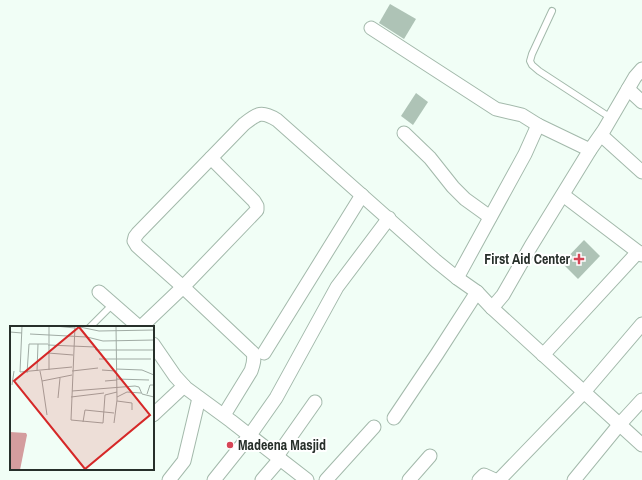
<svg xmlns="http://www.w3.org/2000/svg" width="642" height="480" font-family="'Archivo Narrow',sans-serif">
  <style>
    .building { fill: #aec3b6 }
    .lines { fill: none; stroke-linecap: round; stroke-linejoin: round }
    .lane-casing { stroke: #a3b9ab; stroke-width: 8 }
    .street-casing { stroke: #a3b9ab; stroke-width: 15 }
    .lane { stroke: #fff; stroke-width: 6 }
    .street { stroke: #fff; stroke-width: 13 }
    .poi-dot { fill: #d64556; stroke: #fff; stroke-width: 1.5 }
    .labels { text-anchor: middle; stroke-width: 4; stroke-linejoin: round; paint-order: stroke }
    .poi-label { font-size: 14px; font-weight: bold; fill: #272f2a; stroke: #fff; text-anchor: end }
    .inset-road { fill: none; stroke: #a0aba4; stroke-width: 1 }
    .view { fill: #d62828; fill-opacity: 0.15; stroke: #d62828; stroke-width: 2 }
    .inset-edge { fill: none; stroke: #272f2a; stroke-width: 2 }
  </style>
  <rect width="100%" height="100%" fill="#f1fef6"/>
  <g class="building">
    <path d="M390 4 416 19 404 39 379 23Z"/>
    <path d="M416 93 428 102 413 125 401 116Z"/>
    <path d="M584 240 600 256 578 279 562 263Z"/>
  </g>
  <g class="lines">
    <defs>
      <g id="lane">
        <path d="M552 11 532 54 530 61 532 65 539 71 611 118"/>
        <path d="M90 327 113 304"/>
      </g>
      <g id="street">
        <path d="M371 28 496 109 522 115 538 125"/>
        <path d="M628 89 642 102"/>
        <path d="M404 133 430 158 453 187 465 199 490 217"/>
        <path d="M601 135 642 172"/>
        <path d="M563 195 642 255"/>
        <path d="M457 278 525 154 538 125 590 150"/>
        <path d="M99 292 139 327"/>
        <path d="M492 308 503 295 531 246 590 150 604 130 635 77 642 69"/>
        <path d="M141 327 183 287 257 210V206L254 201 211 158"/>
        <path d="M153 344 175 376 186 388 231 421 307 480"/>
        <path d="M264 353 362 195"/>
        <path d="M543 355 638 252"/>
        <path d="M153 415 184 386"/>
        <path d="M224 415 251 371C253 365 255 360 253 353L183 287 137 246 134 241 135 237 138 233 244 124C257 114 261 110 277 120L436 261 457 278 477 292 492 308 642 445"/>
        <path d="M394 418 437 354 477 292"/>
        <path d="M277 456 315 402"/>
        <path d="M169 480 184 461 199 398"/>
        <path d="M214 480 250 435 276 398 337 287 389 218"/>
        <path d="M262 480 280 459"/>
        <path d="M326 480 374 427"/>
        <path d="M409 480 430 456"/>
        <path d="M479 480 484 475 495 480"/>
        <path d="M499 480 584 392 642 324"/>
        <path d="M574 480 619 425 642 400"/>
      </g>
    </defs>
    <use href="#lane" class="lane-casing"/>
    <use href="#street" class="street-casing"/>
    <use href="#lane" class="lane"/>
    <use href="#street" class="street"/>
  </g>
  <g class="poi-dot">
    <path d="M577 253h4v4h4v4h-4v4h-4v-4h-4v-4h4z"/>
    <circle cx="230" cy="445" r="4"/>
  </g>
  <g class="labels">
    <g class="poi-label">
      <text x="570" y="264">First Aid Center</text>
      <text x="238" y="450" text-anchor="start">Madeena Masjid</text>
    </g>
  </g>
  <g transform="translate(10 326)">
    <rect width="144" height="144" fill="#f1fef6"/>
    <path d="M0 106 16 107 17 109 10 144H0Z" fill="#d49d9e"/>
    <path class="inset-road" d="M12 0 10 46 62 41M39 0V44M45 0 65 2M65 0 61 94 93 97 95 69 107 66M65 0 89 5 144 4M0 6 12 7M20 8 77 11 93 15 144 14M38 19 85 21 86 24H144M38 27 63 29M89 33H141M106 43 132 44 144 49M92 44 106 45M27 45 28 18M30 45 32 55 62 49M62 45 88 42M17 47 19 18H38M106 53 139 54M32 55 37 89M95 55 107 54M2 59 4 45M62 65 125 60 129 61 132 68 144 71M137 68 140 59H144M61 71 94 67M107 71 117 66 131 67M48 72 50 52M107 75 122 77V84M73 96 75 84 104 87M104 97 107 74 106 0"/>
    <path class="view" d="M69 1 140 89 75 143 4 55Z"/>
    <rect width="144" height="144" class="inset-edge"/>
  </g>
</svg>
